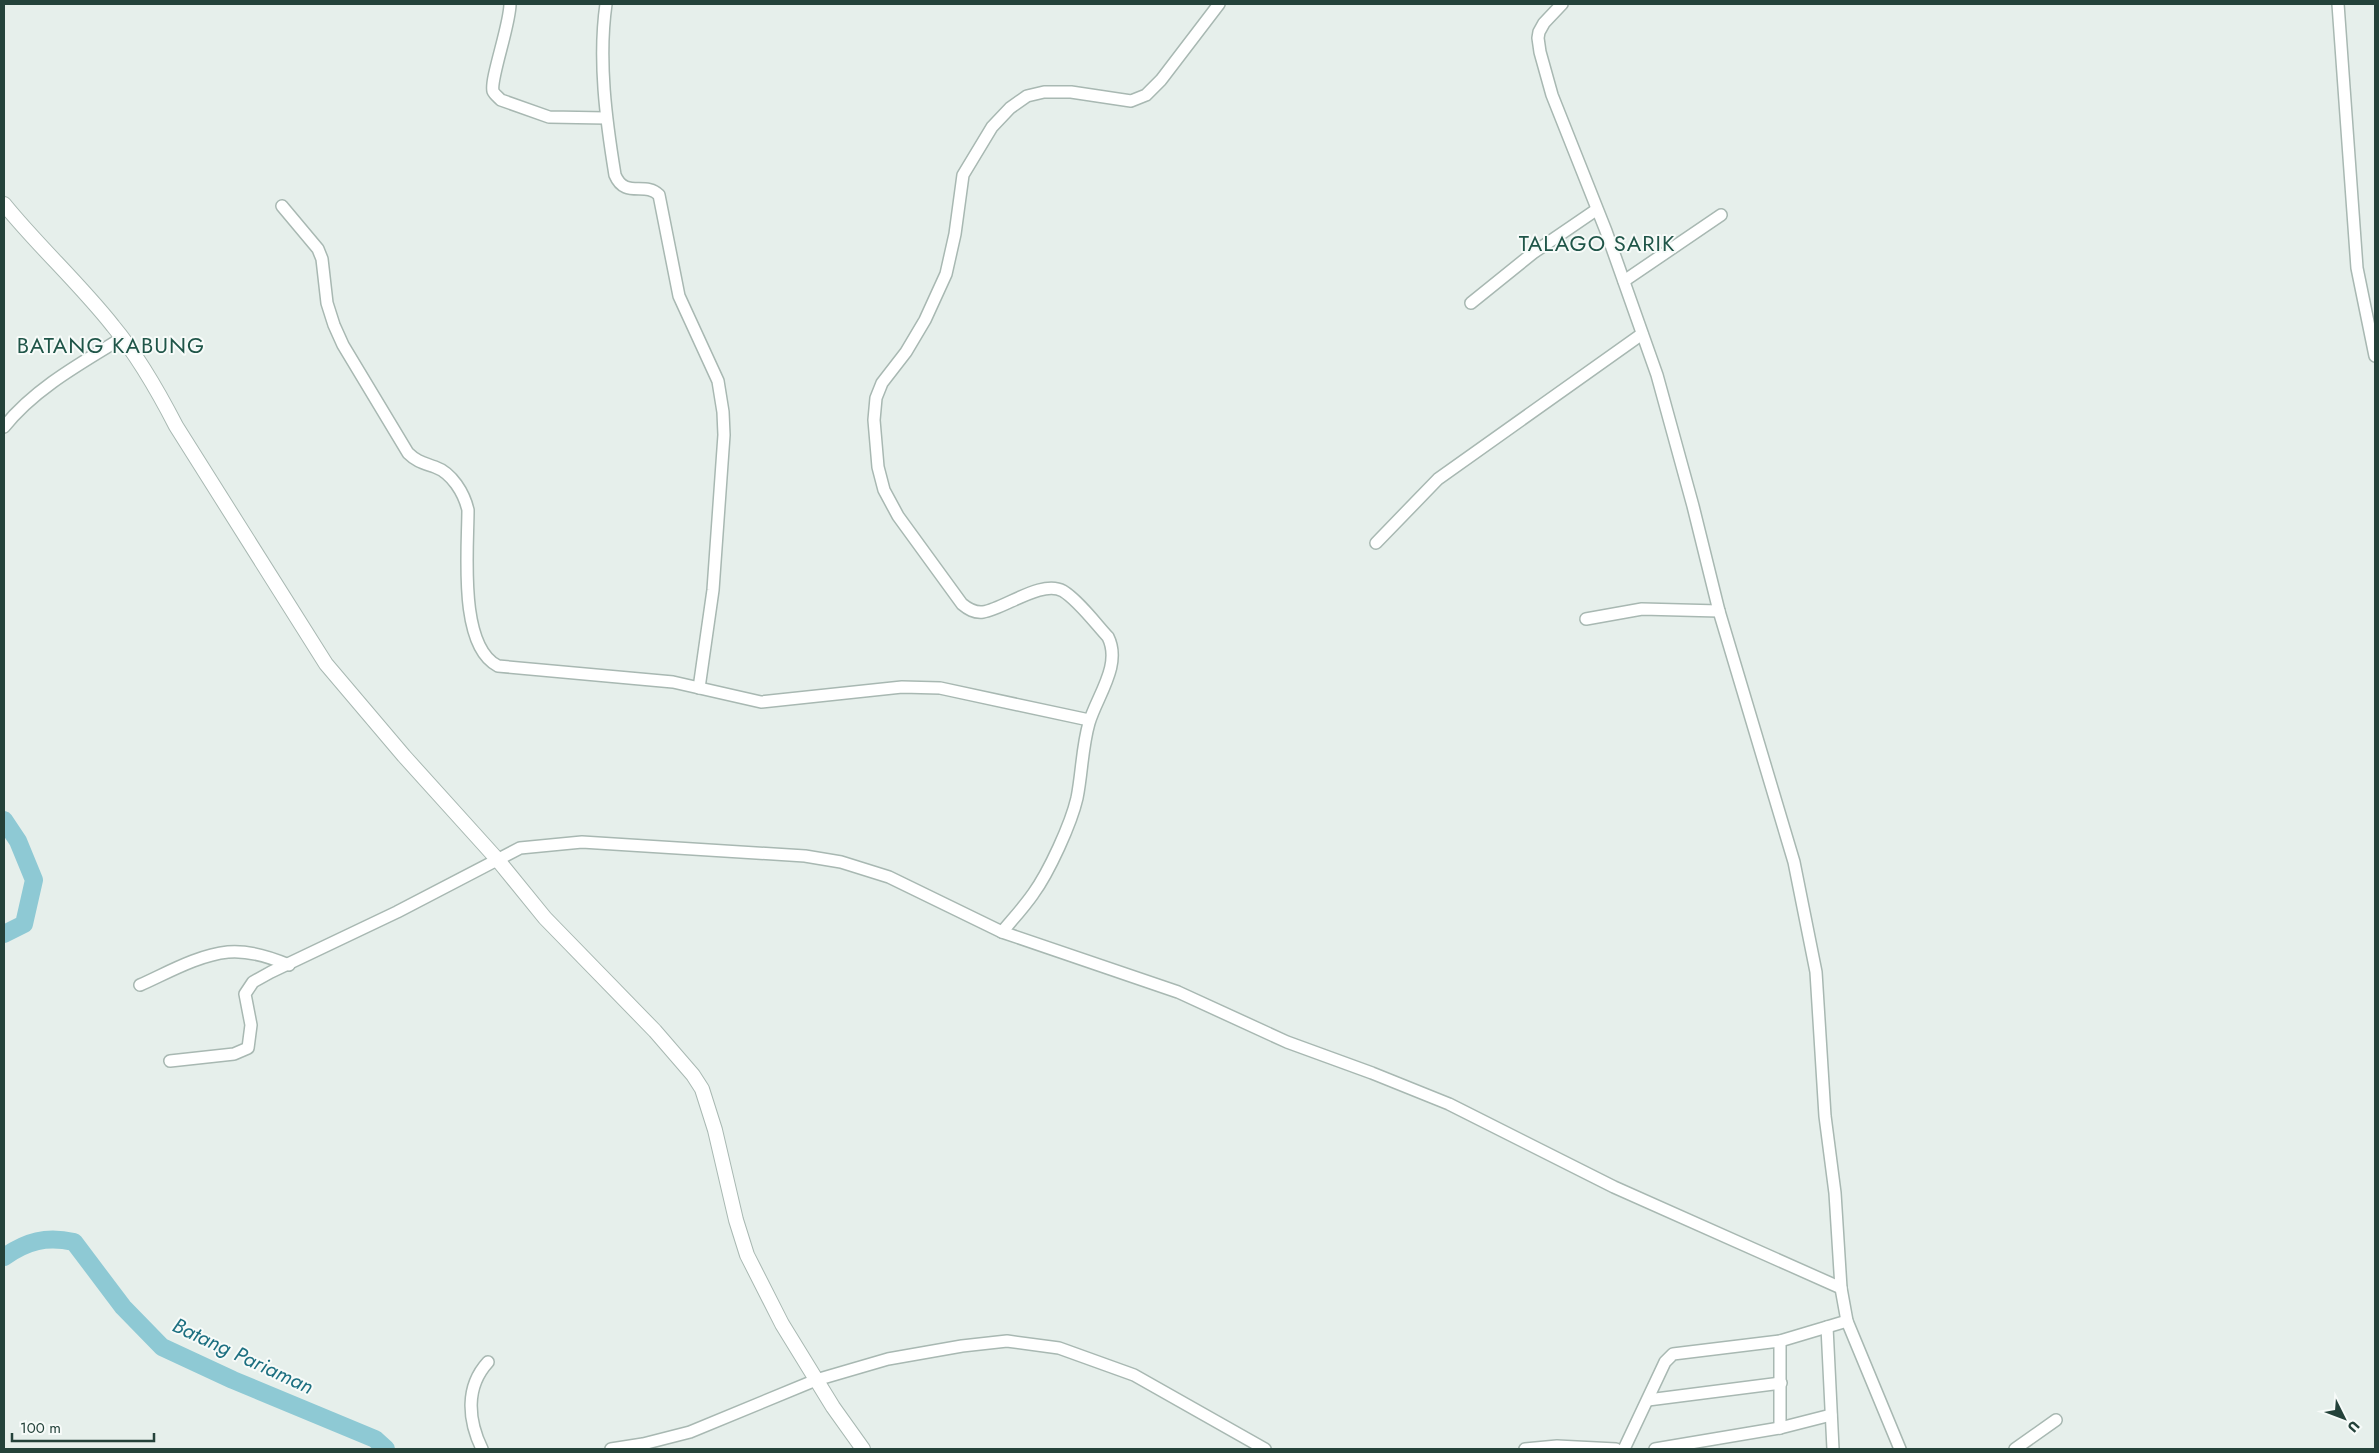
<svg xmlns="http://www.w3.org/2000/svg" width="2379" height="1453" font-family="Jost,sans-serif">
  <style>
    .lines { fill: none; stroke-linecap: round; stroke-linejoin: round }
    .river { stroke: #8ec9d4; stroke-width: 18 }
    .minor-casing { stroke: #a8b8b2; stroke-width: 14 }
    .tertiary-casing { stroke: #a8b8b2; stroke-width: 16 }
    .minor { stroke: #fff; stroke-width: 11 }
    .tertiary { stroke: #fff; stroke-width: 14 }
    .labels { text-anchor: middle; stroke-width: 4; stroke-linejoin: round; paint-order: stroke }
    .water-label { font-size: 21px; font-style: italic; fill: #1c6f80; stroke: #f7fbf9 }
    .quarter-label { font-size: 22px; letter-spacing: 1px; fill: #1f5548; stroke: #f7fbf9 }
  </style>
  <rect width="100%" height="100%" fill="#e6efeb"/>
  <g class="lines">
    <g class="river">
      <path d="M4 820 18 841 34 880 24 924 4 934"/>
      <path d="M4 1257C27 1241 46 1236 74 1242L123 1307 162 1347 233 1380 375 1439 386 1449"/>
    </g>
    <defs>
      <g id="minor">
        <path d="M510 4C510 25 490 79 493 91 494 94 498 97 501 100L549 117 606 118"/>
        <path d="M606 4C598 60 606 120 615 175 625 199 645 181 659 195L679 296 718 381 723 412 724 435 713 590 699 688"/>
        <path d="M1562 4 1544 23 1539 32 1538 38 1540 52 1552 95 1606 231 1657 375 1693 506 1719 611 1794 862 1816 972 1825 1116 1835 1193 1841 1288 1847 1321 1900 1449"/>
        <path d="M2338 4 2357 268 2375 356"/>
        <path d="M282 206 318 249 322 259 327 303 334 325 343 345 408 453C417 462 424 463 435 467 452 473 464 493 468 510 468 549 458 646 498 666L673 682 761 702 902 687 940 688 1089 720"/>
        <path d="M1624 281 1721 215"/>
        <path d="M1471 303 1533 253 1596 210"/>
        <path d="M4 427C34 389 81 363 122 338"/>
        <path d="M1376 543 1438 479 1642 334"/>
        <path d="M1586 619 1642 609 1719 611"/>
        <path d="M1002 932C1012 920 1024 907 1033 894 1049 872 1071 824 1077 798 1082 773 1082 747 1089 723 1097 696 1122 665 1108 637 1096 624 1078 600 1063 591 1042 579 1004 609 983 612 974 613 968 609 962 604L898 516 884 490 878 467 874 420 876 398 882 383 906 352 925 320 946 274 955 234 963 175 992 127 1010 108 1027 96 1044 92H1071L1131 101 1146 95 1161 80 1219 4"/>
        <path d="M140 985C167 973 198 955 228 952 249 950 270 957 289 965"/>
        <path d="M170 1061 234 1054 248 1048 251 1025 245 994 253 982 271 972 397 912 520 848 582 842 805 856 841 862 889 877 1002 932 1178 992 1287 1042 1372 1073 1449 1104 1614 1187 1841 1288"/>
        <path d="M1827 1327 1833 1449"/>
        <path d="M1780 1341V1428"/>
        <path d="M1648 1400 1781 1383"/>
        <path d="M482 1449C468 1420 465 1387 488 1362"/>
        <path d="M611 1449 643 1444 690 1432 816 1380 888 1359 962 1346 1007 1341 1059 1348 1134 1375 1265 1449"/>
        <path d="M1525 1449 1557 1446 1616 1449"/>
        <path d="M1624 1449 1665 1362 1673 1354 1780 1341 1847 1321"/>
        <path d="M1655 1449 1780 1428 1831 1415"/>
        <path d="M2015 1449 2056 1420"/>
      </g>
      <path id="tertiary" d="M4 204C38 246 79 283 113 326 138 356 158 391 176 426L326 664 404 756 497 859 545 918 655 1031 693 1075 702 1089 715 1130 736 1220 747 1255 782 1324 833 1407 863 1449"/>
    </defs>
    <use href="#minor" class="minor-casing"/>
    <use href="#tertiary" class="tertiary-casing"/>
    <use href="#minor" class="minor"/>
    <use href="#tertiary" class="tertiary"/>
  </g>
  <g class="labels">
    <g class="water-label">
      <text transform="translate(243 1356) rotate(25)" y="7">Batang Pariaman</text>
    </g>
    <g class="quarter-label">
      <text x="1597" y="251">TALAGO SARIK</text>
      <text x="111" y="353">BATANG KABUNG</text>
    </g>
  </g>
  <rect width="2379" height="1453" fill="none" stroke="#24423a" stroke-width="10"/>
  <g transform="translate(2344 1418) rotate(132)" stroke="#f7fbf9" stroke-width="4" paint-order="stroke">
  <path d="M0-4L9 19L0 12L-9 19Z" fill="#24423a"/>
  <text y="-8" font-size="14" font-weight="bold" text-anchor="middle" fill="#24423a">U</text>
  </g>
  <path d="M12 1433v8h142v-8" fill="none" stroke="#24423a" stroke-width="2.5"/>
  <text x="20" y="1433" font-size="15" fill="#24423a" stroke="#f7fbf9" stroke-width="4" paint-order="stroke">100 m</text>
</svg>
